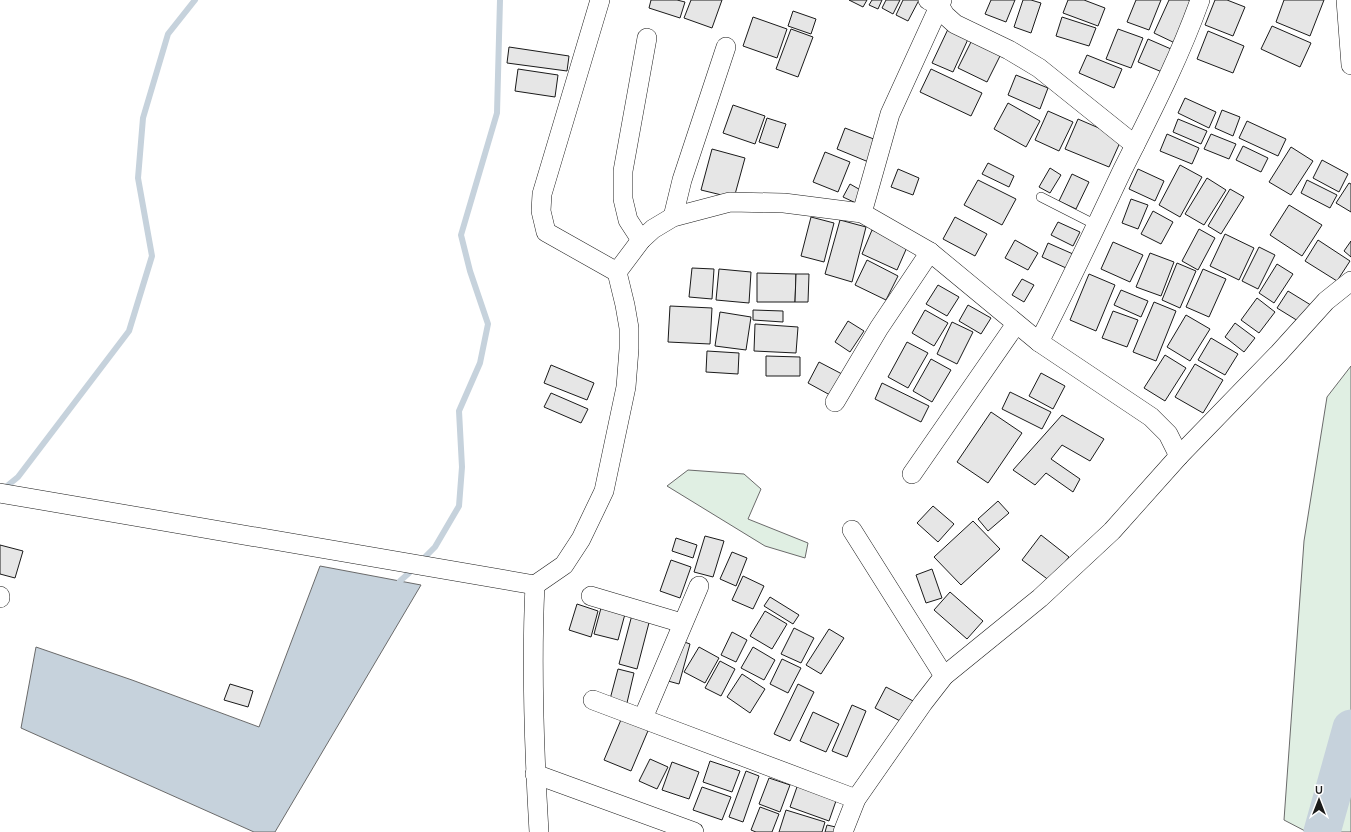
<svg xmlns="http://www.w3.org/2000/svg" width="1351" height="832" font-family="Cabin,sans-serif">
  <style>
    .green { fill: #e0efe3; stroke: #6a6a6a }
    .water { fill: #c6d2dc; stroke: #6a6a6a }
    .lines { fill: none; stroke-linecap: round; stroke-linejoin: round }
    .stream { stroke: #c6d2dc; stroke-width: 6 }
    .river { stroke: #c6d2dc; stroke-width: 37 }
    .building { fill: #e6e6e6; stroke: #1a1a1a }
    .service-casing { stroke: #1a1a1a; stroke-width: 10 }
    .minor-casing { stroke: #1a1a1a; stroke-width: 20 }
    .service { stroke: #fff; stroke-width: 9 }
    .minor { stroke: #fff; stroke-width: 19 }
  </style>
  <rect width="100%" height="100%" fill="#fff"/>
  <g class="green">
    <path d="M1351 366V832H1307L1284 820 1304 541 1327 397Z"/>
    <path d="M688 470 744 474 761 489 748 519 808 543 805 558 765 546 667 486Z"/>
  </g>
  <path class="water" d="M320 566 421 585 275 832H254L21 728 36 647 132 680 259 727Z"/>
  <g class="lines">
    <g class="stream">
      <path d="M7 486 18 477 129 331 152 256 138 178 143 118 168 34 195 0"/>
      <path d="M426 556 435 547 459 506 462 467 459 411 480 363 488 324 470 271 461 235 497 113 500 0"/>
      <path d="M400 581 409 573"/>
    </g>
    <path class="river" d="M1322 832 1351 728"/>
  </g>
  <g class="building">
    <path d="M651 0H677L685 2 680 18 649 8Z"/>
    <path d="M691 0H722L712 28 684 18Z"/>
    <path d="M849 0H867L863 7Z"/>
    <path d="M872 0H882L878 9 869 5Z"/>
    <path d="M886 0H900L893 14 882 8Z"/>
    <path d="M903 0H919L908 21 896 15Z"/>
    <path d="M991 0H1015L1006 22 985 14Z"/>
    <path d="M1023 0H1031L1041 3 1031 33 1014 27Z"/>
    <path d="M1068 0H1084L1105 8 1098 26 1063 13Z"/>
    <path d="M1136 0H1161L1149 30 1127 22Z"/>
    <path d="M1169 0H1188L1194 2 1177 44 1154 33Z"/>
    <path d="M1215 0H1227L1245 7 1233 36 1205 25Z"/>
    <path d="M1284 0H1324L1310 36 1276 22Z"/>
    <path d="M793 11 816 19 811 34 788 26Z"/>
    <path d="M753 17 787 29 777 58 743 46Z"/>
    <path d="M1062 17 1096 28 1089 46 1056 36Z"/>
    <path d="M1272 26 1311 43 1300 67 1261 49Z"/>
    <path d="M949 27 969 37 953 72 932 63Z"/>
    <path d="M791 29 813 37 798 77 776 69Z"/>
    <path d="M1118 29 1143 38 1131 68 1106 59Z"/>
    <path d="M1208 31 1244 46 1233 73 1197 59Z"/>
    <path d="M1148 39 1171 49 1162 72 1138 62Z"/>
    <path d="M972 40 1001 54 987 82 958 68Z"/>
    <path d="M509 47 569 56 567 71 507 63Z"/>
    <path d="M1087 55 1122 69 1114 88 1079 73Z"/>
    <path d="M518 69 558 75 555 97 515 91Z"/>
    <path d="M931 69 982 93 971 116 920 92Z"/>
    <path d="M1016 75 1048 88 1040 109 1008 95Z"/>
    <path d="M1185 98 1216 112 1209 128 1178 113Z"/>
    <path d="M1008 103 1040 121 1026 147 994 129Z"/>
    <path d="M733 105 765 116 755 144 723 133Z"/>
    <path d="M1222 110 1240 117 1233 136 1215 128Z"/>
    <path d="M1048 111 1073 122 1059 151 1035 140Z"/>
    <path d="M767 118 786 124 778 148 759 142Z"/>
    <path d="M1078 119 1122 138 1109 167 1065 149Z"/>
    <path d="M1178 119 1207 131 1201 144 1173 132Z"/>
    <path d="M1247 121 1286 139 1278 156 1239 138Z"/>
    <path d="M845 128 879 141 871 163 837 149Z"/>
    <path d="M1167 134 1199 148 1192 164 1160 151Z"/>
    <path d="M1211 134 1236 144 1229 159 1204 149Z"/>
    <path d="M1243 146 1268 158 1261 172 1236 160Z"/>
    <path d="M1291 147 1313 161 1291 195 1269 182Z"/>
    <path d="M712 149 745 158 734 198 701 190Z"/>
    <path d="M825 152 850 162 838 192 813 182Z"/>
    <path d="M1322 160 1348 174 1339 192 1313 178Z"/>
    <path d="M988 163 1014 176 1009 187 982 174Z"/>
    <path d="M1180 165 1202 177 1180 217 1159 205Z"/>
    <path d="M1050 168 1061 175 1050 193 1039 187Z"/>
    <path d="M898 169 919 178 913 195 891 187Z"/>
    <path d="M1138 169 1164 181 1155 201 1129 189Z"/>
    <path d="M1072 174 1089 182 1076 209 1059 201Z"/>
    <path d="M1207 178 1226 190 1204 225 1185 214Z"/>
    <path d="M978 180 1016 199 1002 225 964 205Z"/>
    <path d="M1307 180 1337 195 1330 208 1301 193Z"/>
    <path d="M1349 183 1351 184V212L1336 203Z"/>
    <path d="M850 184 864 192 858 204 843 197Z"/>
    <path d="M1230 189 1244 197 1221 234 1208 226Z"/>
    <path d="M1131 199 1148 205 1138 229 1122 223Z"/>
    <path d="M1289 205 1322 225 1302 256 1270 235Z"/>
    <path d="M1153 211 1173 222 1161 244 1141 234Z"/>
    <path d="M811 217 834 223 824 262 801 256Z"/>
    <path d="M955 217 987 234 975 256 943 239Z"/>
    <path d="M840 220 866 227 852 282 825 274Z"/>
    <path d="M1058 222 1080 232 1073 246 1051 235Z"/>
    <path d="M1199 229 1215 238 1198 270 1182 261Z"/>
    <path d="M872 230 908 245 897 270 862 254Z"/>
    <path d="M1225 234 1254 248 1239 280 1210 266Z"/>
    <path d="M1015 240 1038 253 1028 270 1005 258Z"/>
    <path d="M1318 240 1350 261 1337 281 1305 261Z"/>
    <path d="M1351 241V257L1344 251Z"/>
    <path d="M1113 242 1143 255 1130 282 1101 269Z"/>
    <path d="M1048 243 1073 254 1066 268 1042 257Z"/>
    <path d="M1259 247 1275 255 1258 289 1242 281Z"/>
    <path d="M1150 253 1174 262 1161 296 1136 287Z"/>
    <path d="M867 260 898 276 886 300 855 285Z"/>
    <path d="M1177 263 1196 271 1180 308 1162 300Z"/>
    <path d="M1277 264 1293 274 1274 303 1259 293Z"/>
    <path d="M692 268 714 269 712 299 689 297Z"/>
    <path d="M719 269 751 272 749 303 716 300Z"/>
    <path d="M1203 269 1226 279 1209 317 1186 307Z"/>
    <path d="M757 273 796 274 795 302H757Z"/>
    <path d="M796 274H809L808 302H795Z"/>
    <path d="M1089 274 1115 285 1096 331 1070 320Z"/>
    <path d="M1022 279 1034 285 1024 302 1012 295Z"/>
    <path d="M938 285 959 297 947 316 926 304Z"/>
    <path d="M1121 290 1148 301 1141 317 1114 305Z"/>
    <path d="M1288 291 1314 307 1303 324 1277 308Z"/>
    <path d="M1257 298 1275 312 1259 333 1241 320Z"/>
    <path d="M1154 302 1176 311 1156 361 1133 352Z"/>
    <path d="M968 305 991 318 981 334 959 321Z"/>
    <path d="M670 306 712 308 710 344 668 342Z"/>
    <path d="M753 310 783 311V322L753 320Z"/>
    <path d="M925 310 948 323 934 346 912 333Z"/>
    <path d="M1113 311 1138 320 1127 347 1102 338Z"/>
    <path d="M720 312 751 317 746 350 715 346Z"/>
    <path d="M1186 315 1210 329 1190 361 1167 347Z"/>
    <path d="M848 321 864 331 850 352 835 342Z"/>
    <path d="M952 322 973 332 957 364 937 354Z"/>
    <path d="M1235 323 1255 338 1244 352 1225 337Z"/>
    <path d="M755 324 798 327 796 353 754 351Z"/>
    <path d="M1211 338 1238 354 1225 375 1198 360Z"/>
    <path d="M907 342 928 353 908 388 888 377Z"/>
    <path d="M707 351 739 353 738 374 706 372Z"/>
    <path d="M1165 355 1186 368 1165 401 1144 388Z"/>
    <path d="M766 356 800 357V376H766Z"/>
    <path d="M931 359 951 370 932 402 913 391Z"/>
    <path d="M819 362 842 374 830 395 808 383Z"/>
    <path d="M1195 364 1223 380 1203 413 1175 397Z"/>
    <path d="M551 365 594 383 587 400 544 383Z"/>
    <path d="M1041 373 1065 386 1053 409 1029 396Z"/>
    <path d="M882 383 929 406 921 422 875 399Z"/>
    <path d="M1010 392 1051 412 1042 429 1002 409Z"/>
    <path d="M551 393 588 409 581 423 544 407Z"/>
    <path d="M991 412 1022 433 988 483 957 462Z"/>
    <path d="M1062 415 1104 439 1090 461 1062 445 1051 459 1080 479 1073 492 1046 473 1035 485 1013 470Z"/>
    <path d="M998 501 1009 513 988 531 978 519Z"/>
    <path d="M933 506 954 524 938 542 917 523Z"/>
    <path d="M973 521 1000 549 961 585 934 557Z"/>
    <path d="M1041 535 1069 557 1050 581 1022 560Z"/>
    <path d="M705 536 724 541 713 577 694 572Z"/>
    <path d="M676 538 697 545 693 558 672 551Z"/>
    <path d="M0 545 23 551 15 578 0 574Z"/>
    <path d="M732 552 747 558 736 586 720 579Z"/>
    <path d="M671 560 691 567 680 598 660 591Z"/>
    <path d="M932 569 942 598 926 603 916 575Z"/>
    <path d="M743 576 764 586 753 609 732 600Z"/>
    <path d="M950 592 983 621 967 639 934 610Z"/>
    <path d="M770 597 799 615 793 624 764 606Z"/>
    <path d="M577 604 598 611 591 637 569 630Z"/>
    <path d="M601 608 625 614 618 640 594 634Z"/>
    <path d="M633 611 651 615 637 669 619 664Z"/>
    <path d="M765 611 787 624 772 649 750 636Z"/>
    <path d="M794 628 814 638 801 663 781 654Z"/>
    <path d="M829 629 844 638 821 674 806 665Z"/>
    <path d="M732 632 747 640 736 662 721 655Z"/>
    <path d="M679 640 690 644 679 684 668 681Z"/>
    <path d="M699 647 719 658 705 683 684 672Z"/>
    <path d="M753 647 775 660 764 680 741 668Z"/>
    <path d="M782 659 801 668 788 693 770 684Z"/>
    <path d="M720 661 735 669 721 696 705 688Z"/>
    <path d="M618 669 634 673 626 707 609 703Z"/>
    <path d="M742 674 765 689 750 713 727 697Z"/>
    <path d="M230 684 253 691 248 707 224 700Z"/>
    <path d="M798 684 814 692 790 741 774 734Z"/>
    <path d="M886 687 917 703 906 724 875 708Z"/>
    <path d="M852 705 866 711 847 757 832 751Z"/>
    <path d="M813 712 839 724 826 752 800 741Z"/>
    <path d="M623 715 650 726 631 771 604 760Z"/>
    <path d="M650 759 668 767 657 789 639 781Z"/>
    <path d="M710 761 740 771 732 792 703 782Z"/>
    <path d="M672 762 699 772 689 799 662 790Z"/>
    <path d="M746 771 759 776 743 822 729 817Z"/>
    <path d="M769 778 790 785 780 812 759 804Z"/>
    <path d="M798 784 837 798 829 821 790 807Z"/>
    <path d="M702 787 731 797 722 820 693 810Z"/>
    <path d="M760 807 779 814 772 832H756L751 830Z"/>
    <path d="M786 810 825 822 822 832H779Z"/>
    <path d="M827 825 840 828 839 832H825Z"/>
  </g>
  <g class="lines">
    <defs>
      <path id="service" d="M1041 197 1096 225"/>
      <g id="minor">
        <path d="M600 0 542 194 541 211 546 232 617 272"/>
        <path d="M928 0 939 5 945 15 955 24 1009 50 1039 68 1135 145"/>
        <path d="M1346 0 1351 65"/>
        <path d="M862 213 890 114 942 0"/>
        <path d="M673 217 682 180 726 47"/>
        <path d="M641 240 628 220 623 199V171L647 38"/>
        <path d="M1039 342C1068 286 1095 228 1122 171 1150 115 1179 59 1200 0"/>
        <path d="M835 402 879 328 930 252"/>
        <path d="M912 474 1016 324"/>
        <path d="M0 493 535 585 564 565 581 539 604 491 626 387 629 349V328L625 305 617 272 641 240 653 229 673 217 730 202 784 203 862 213 930 252 1039 342 1151 417 1168 434 1179 456"/>
        <path d="M852 530 944 676"/>
        <path d="M535 585C531 667 534 749 539 832"/>
        <path d="M591 596 682 623"/>
        <path d="M0 598V596"/>
        <path d="M593 700 856 799"/>
        <path d="M643 718 699 586"/>
        <path d="M535 774 694 832"/>
        <path d="M843 832 856 799 923 703 944 676 1040 598 1112 531 1179 456 1279 353 1326 301 1351 281"/>
      </g>
    </defs>
    <use href="#service" class="service-casing"/>
    <use href="#minor" class="minor-casing"/>
    <use href="#service" class="service"/>
    <use href="#minor" class="minor"/>
  </g>
  <g transform="translate(1319 800)" stroke="#ffffff" stroke-width="3" paint-order="stroke">
  <path d="M0-3L7 15L0 10L-7 15Z" fill="#1a1a1a"/>
  <text y="-6" font-size="11" font-weight="bold" text-anchor="middle" fill="#1a1a1a">U</text>
  </g>
</svg>
